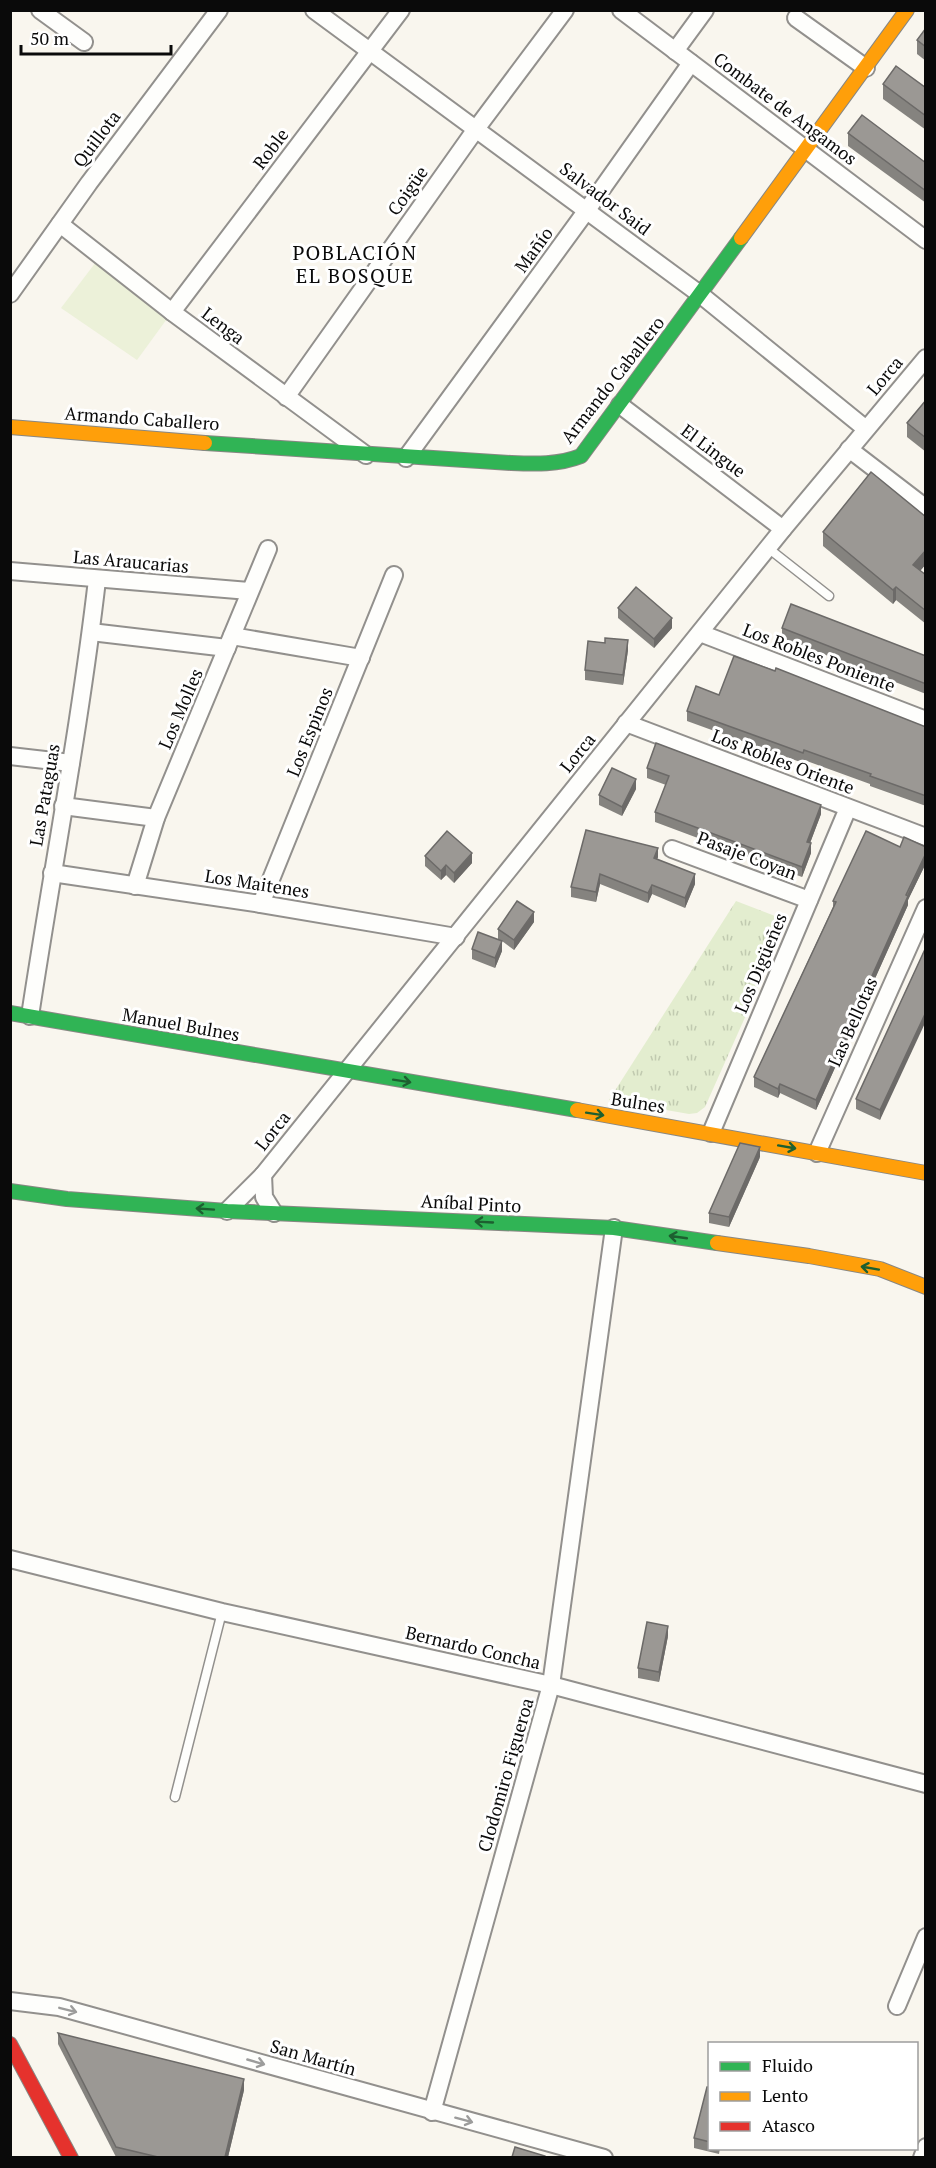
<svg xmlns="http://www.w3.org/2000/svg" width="936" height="2168" font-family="'PT Serif',serif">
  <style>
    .park { fill: url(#park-tufts) }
    .pitch { fill: #ecf1d9 }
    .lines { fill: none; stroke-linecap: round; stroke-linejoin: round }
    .lane-casing { stroke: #92908d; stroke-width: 11 }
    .street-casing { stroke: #92908d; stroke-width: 20 }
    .fast-casing { stroke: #888783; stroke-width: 16 }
    .slow-casing { stroke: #888783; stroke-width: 16 }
    .jam-casing { stroke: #888783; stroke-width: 16 }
    .lane { stroke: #fefefc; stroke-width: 8 }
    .street { stroke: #fefefc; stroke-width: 16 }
    .fast { stroke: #30b455; stroke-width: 14 }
    .slow { stroke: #ff9f0a; stroke-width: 14 }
    .jam { stroke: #e5322d; stroke-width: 14 }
    .wall { fill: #85837f }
    .shaded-wall { fill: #6c6a68 }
    .building { fill: #9b9894; stroke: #6c6a68; stroke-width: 1.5 }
    .oneway { stroke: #1d5f30 }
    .oneway2 { stroke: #9c9c9b }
    .labels { text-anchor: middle; stroke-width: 6; stroke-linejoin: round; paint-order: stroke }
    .street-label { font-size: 18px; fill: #0a0a0a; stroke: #fff }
    .neighbourhood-label { font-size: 20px; letter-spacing: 1.5px; fill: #0a0a0a; stroke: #fff }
  </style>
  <defs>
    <pattern id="park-tufts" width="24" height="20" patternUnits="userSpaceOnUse" patternTransform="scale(1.5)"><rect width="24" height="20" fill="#e3edcf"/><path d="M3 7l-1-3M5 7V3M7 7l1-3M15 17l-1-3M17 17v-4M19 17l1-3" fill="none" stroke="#c1cab0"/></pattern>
  </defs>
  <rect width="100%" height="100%" fill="#f9f6ee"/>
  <path class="park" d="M736 901 788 921 705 1107 697 1113 689 1114 609 1100Z"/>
  <path class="pitch" d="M96 262 172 312 137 360 61 308Z"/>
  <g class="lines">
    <defs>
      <g id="lane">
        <path d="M768 548 829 596"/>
        <path d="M175 1797 222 1612"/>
      </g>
      <g id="street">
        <path d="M40 10 84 42"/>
        <path d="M314 10 701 295 866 429"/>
        <path d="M621 10 926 240"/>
        <path d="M796 18 866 68"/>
        <path d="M675 51 705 10"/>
        <path d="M60 224 172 312 366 455"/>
        <path d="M10 294 89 183 219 10"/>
        <path d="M172 312 401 10"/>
        <path d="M286 397 476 129 565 10"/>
        <path d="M620 405 783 529"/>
        <path d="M849 449 926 508"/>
        <path d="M406 458 587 210 691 63"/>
        <path d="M10 571 249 591"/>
        <path d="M91 632 227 648"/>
        <path d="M700 633 926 720"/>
        <path d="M232 636 361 658"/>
        <path d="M626 723 926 837"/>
        <path d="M10 756 71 763"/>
        <path d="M63 806 156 818"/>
        <path d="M672 849 809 900"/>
        <path d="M52 873 261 904 456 937"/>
        <path d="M135 886 156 818 268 549"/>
        <path d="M261 904 394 575"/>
        <path d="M30 1016C52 871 80 726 97 580"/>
        <path d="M711 1133 848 808"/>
        <path d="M817 1153 926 908"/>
        <path d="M263 1175 264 1197 274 1213"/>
        <path d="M227 1211 263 1175 783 529 926 358"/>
        <path d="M10 1559 222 1612 551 1685 926 1784"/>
        <path d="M10 2001 59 2007 88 2015 604 2158"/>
        <path d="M897 2006 926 1937"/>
        <path d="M432 2112 551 1685 614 1228"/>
        <path d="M922 2158 926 2147"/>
      </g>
      <g id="fast">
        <path d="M205 443 511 463C535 464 558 465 581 456L741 238"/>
        <path d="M10 1013 577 1110"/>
        <path d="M10 1191 67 1199 227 1211 614 1228 717 1243"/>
      </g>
      <g id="slow">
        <path d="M741 238 907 10"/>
        <path d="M10 427 205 443"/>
        <path d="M577 1110 926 1173"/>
        <path d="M717 1243 809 1256 880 1269 926 1287"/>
      </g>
      <path id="jam" d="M10 2044 71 2158"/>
    </defs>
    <use href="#lane" class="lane-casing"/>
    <use href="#street" class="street-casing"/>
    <use href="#fast" class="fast-casing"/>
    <use href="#slow" class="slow-casing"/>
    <use href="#jam" class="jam-casing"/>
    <use href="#lane" class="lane"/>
    <use href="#street" class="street"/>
    <use href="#fast" class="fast"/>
    <use href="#slow" class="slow"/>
    <use href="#jam" class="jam"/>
  </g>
  <g class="wall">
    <path d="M926 28V61L917 54V40Z"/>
    <path d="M883 84 926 88V130L883 99Z"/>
    <path d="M848 133 926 163V203L848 146Z"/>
    <path d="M926 400V452L907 437V423Z"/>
    <path d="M926 517V564L920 571 926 575V624L896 600 893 604 823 546V532Z"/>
    <path d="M618 608 672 628 654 648 618 618Z"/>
    <path d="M782 628 926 656V694L782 638Z"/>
    <path d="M628 650 623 685 585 680V670Z"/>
    <path d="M719 695 894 715 926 727V806L870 786V784L804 760 803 763 687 721V711Z"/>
    <path d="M647 768 821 814 810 843 811 853 802 877 655 822V812L666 785 647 778Z"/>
    <path d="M636 789 622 816 599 805V795Z"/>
    <path d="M586 830 658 857 657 859 695 884 685 908 652 894 648 903 600 884 596 902 571 897V887Z"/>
    <path d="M900 847H926V863L908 900V905L816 1110 780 1093 778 1098 754 1087V1077L833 907V901Z"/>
    <path d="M425 856 472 863 454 883 446 875 441 880 425 866Z"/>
    <path d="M534 922 514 950 502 941V951L495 968 472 959V949L501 941 498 939V929Z"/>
    <path d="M926 947 880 1120 856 1109V1099Z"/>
    <path d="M760 1157 729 1227 709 1223V1213Z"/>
    <path d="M668 1636 659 1682 638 1678V1668Z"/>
    <path d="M58 2033 244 2090 228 2157H116L58 2044Z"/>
    <path d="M710 2087V2148H720L719 2154 694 2148V2138Z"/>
  </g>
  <g class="shaded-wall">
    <path d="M926 550V564L913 579V565Z"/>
    <path d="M896 587V600L893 604V590Z"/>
    <path d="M672 618V628L654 648V639Z"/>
    <path d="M628 640V650L623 685V675Z"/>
    <path d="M636 779V789L622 816V807Z"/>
    <path d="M821 805V814L807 851V842Z"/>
    <path d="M811 843V853L802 877V867Z"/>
    <path d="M658 848V857L654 868V858Z"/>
    <path d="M472 853V863L454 883V873Z"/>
    <path d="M926 853V863L908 900V905L816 1110V1100Z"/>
    <path d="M446 865V875L441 880V871Z"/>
    <path d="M600 874V884L596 902V892Z"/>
    <path d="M695 874V884L685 908V898Z"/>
    <path d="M652 885V894L648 903V893Z"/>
    <path d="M534 912V922L514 950V940Z"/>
    <path d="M502 941V951L495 968V958Z"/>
    <path d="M926 1012V1021L880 1120V1110Z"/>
    <path d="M780 1084V1093L778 1098V1089Z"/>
    <path d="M760 1147V1157L729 1227V1217Z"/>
    <path d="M668 1626V1636L659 1682V1672Z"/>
    <path d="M244 2079V2090L228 2157H225Z"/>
  </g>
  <g class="building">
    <path d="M926 28V47L917 40Z"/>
    <path d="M896 66 926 88V116L883 84Z"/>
    <path d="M862 115 926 163V191L848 133Z"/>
    <path d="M926 400V438L907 423Z"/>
    <path d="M871 472 926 517V550L913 565 926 575V611L896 587 893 590 823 532Z"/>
    <path d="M636 587 672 618 654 639 618 608Z"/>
    <path d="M791 604 926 656V684L782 628Z"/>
    <path d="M605 638 628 640 623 675 585 670 588 641 605 643Z"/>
    <path d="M734 656 775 671 776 668 926 727V796L870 776 871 774 804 750 803 753 687 711 696 686 719 695Z"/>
    <path d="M656 743 821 805 807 842 811 843 802 867 655 812 669 776 647 768Z"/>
    <path d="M612 768 636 779 622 807 599 795Z"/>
    <path d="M586 830 658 848 654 858 695 874 685 898 652 885 648 893 600 874 596 892 571 887Z"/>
    <path d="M447 831 472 853 454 873 446 865 441 871 425 856Z"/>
    <path d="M866 831 900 847 904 837 926 847V853L906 895 908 896 816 1100 780 1084 778 1089 754 1077 836 902 833 901Z"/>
    <path d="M517 901 534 912 514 940 498 929Z"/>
    <path d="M478 932 502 941 495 958 472 949Z"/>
    <path d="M926 947V1012L880 1110 856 1099Z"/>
    <path d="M740 1143 760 1147 729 1217 709 1213Z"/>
    <path d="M647 1622 668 1626 659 1672 638 1668Z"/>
    <path d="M58 2033 244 2079 225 2157H158L116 2147Z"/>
    <path d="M707 2087H710V2142L694 2138Z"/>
    <path d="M515 2147 545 2156V2157H512Z"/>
  </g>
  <defs><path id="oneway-shaft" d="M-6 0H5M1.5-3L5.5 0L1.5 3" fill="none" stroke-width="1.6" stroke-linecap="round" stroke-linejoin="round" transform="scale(1.5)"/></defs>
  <g class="oneway">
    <use href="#oneway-shaft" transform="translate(402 1081) rotate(9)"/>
    <use href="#oneway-shaft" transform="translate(595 1114) rotate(9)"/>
    <use href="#oneway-shaft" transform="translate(787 1147) rotate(10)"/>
    <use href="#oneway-shaft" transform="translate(205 1209) rotate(-176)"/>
    <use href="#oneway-shaft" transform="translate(484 1222) rotate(-177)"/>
    <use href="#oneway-shaft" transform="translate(678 1237) rotate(-172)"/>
    <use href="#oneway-shaft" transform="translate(870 1268) rotate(-170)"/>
  </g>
  <g class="oneway2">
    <use href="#oneway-shaft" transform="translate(68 2010) rotate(14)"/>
    <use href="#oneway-shaft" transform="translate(256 2062) rotate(16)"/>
    <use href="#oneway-shaft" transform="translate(464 2120) rotate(15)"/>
  </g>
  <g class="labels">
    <g class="street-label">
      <text transform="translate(785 109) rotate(37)" y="6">Combate de Angamos</text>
      <text transform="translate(97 139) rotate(-53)" y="6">Quillota</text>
      <text transform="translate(271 149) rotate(-53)" y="6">Roble</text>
      <text transform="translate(408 191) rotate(-55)" y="6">Coigüe</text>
      <text transform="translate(605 199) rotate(37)" y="6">Salvador Said</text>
      <text transform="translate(534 250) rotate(-54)" y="6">Mañío</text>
      <text transform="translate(223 326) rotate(37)" y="6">Lenga</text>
      <text transform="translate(885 376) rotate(-50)" y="6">Lorca</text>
      <text transform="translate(613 380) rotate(-52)" y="6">Armando Caballero</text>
      <text transform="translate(142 419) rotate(4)" y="6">Armando Caballero</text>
      <text transform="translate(713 451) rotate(37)" y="6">El Lingue</text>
      <text transform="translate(131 562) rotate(5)" y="6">Las Araucarias</text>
      <text transform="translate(819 658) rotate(21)" y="6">Los Robles Poniente</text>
      <text transform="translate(181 709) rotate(-67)" y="6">Los Molles</text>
      <text transform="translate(310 732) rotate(-68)" y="6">Los Espinos</text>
      <text transform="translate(578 753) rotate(-51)" y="6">Lorca</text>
      <text transform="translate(783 762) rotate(21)" y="6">Los Robles Oriente</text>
      <text transform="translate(45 795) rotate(-80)" y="6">Las Pataguas</text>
      <text transform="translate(747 856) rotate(21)" y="6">Pasaje Coyan</text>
      <text transform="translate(257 884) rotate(9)" y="6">Los Maitenes</text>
      <text transform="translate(761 963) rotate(-67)" y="6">Los Digüeñes</text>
      <text transform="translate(853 1022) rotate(-66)" y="6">Las Bellotas</text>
      <text transform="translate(181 1025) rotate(10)" y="6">Manuel Bulnes</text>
      <text transform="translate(638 1103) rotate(9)" y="6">Bulnes</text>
      <text transform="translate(273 1131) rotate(-52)" y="6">Lorca</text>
      <text transform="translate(471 1204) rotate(3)" y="6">Aníbal Pinto</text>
      <text transform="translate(473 1648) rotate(13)" y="6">Bernardo Concha</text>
      <text transform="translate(506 1775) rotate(-74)" y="6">Clodomiro Figueroa</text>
      <text transform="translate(313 2058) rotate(16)" y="6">San Martín</text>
    </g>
    <g class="neighbourhood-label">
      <text x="355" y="260">POBLACIÓN<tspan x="355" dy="23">EL BOSQUE</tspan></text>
    </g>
  </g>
  <rect width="936" height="2168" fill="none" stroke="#0a0a0a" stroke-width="24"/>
  <rect x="708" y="2042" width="210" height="108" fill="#ffffff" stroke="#9d9d9d" stroke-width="1.5"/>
  <rect x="720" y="2062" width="30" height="9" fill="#30b455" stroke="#9d9d9d" stroke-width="1.5"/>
  <text x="762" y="2072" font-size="18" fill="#0a0a0a">Fluido</text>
  <rect x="720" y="2092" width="30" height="9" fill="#ff9f0a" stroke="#9d9d9d" stroke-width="1.5"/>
  <text x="762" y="2102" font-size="18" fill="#0a0a0a">Lento</text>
  <rect x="720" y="2122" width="30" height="9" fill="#e5322d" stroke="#9d9d9d" stroke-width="1.5"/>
  <text x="762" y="2132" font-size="18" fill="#0a0a0a">Atasco</text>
  <path d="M21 45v9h150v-9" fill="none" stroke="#0a0a0a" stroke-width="3"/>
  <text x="30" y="45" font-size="18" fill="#0a0a0a" stroke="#ffffff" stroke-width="4.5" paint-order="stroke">50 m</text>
</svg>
